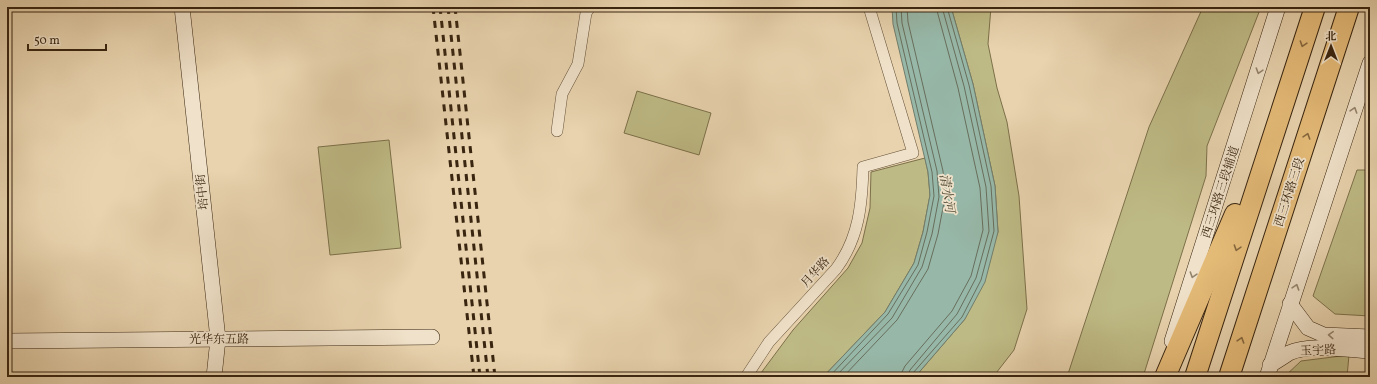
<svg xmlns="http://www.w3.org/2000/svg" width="1377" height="384" font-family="Vollkorn,'Noto Serif SC',serif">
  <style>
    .green { fill: #beba85; stroke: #7c704a }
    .water { fill: #97b8a9; stroke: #717d6c }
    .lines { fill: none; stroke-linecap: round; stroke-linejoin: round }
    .shore { stroke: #686e5c; stroke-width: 1 }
    .street-casing { stroke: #655038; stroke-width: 12 }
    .secondary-casing { stroke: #392510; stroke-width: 16 }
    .highway-casing { stroke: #392510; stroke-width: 22 }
    .street { stroke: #f0e2ca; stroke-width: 11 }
    .secondary { stroke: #f0e2ca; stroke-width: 15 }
    .highway { stroke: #e4ba77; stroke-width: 20 }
    .rail { stroke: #392510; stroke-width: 3; stroke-dasharray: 7 7; stroke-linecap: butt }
    .oneway { stroke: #86683e }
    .oneway2 { stroke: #94846d }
    .labels { text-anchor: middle; stroke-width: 3.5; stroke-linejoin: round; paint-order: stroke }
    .street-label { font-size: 12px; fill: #392510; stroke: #f0e2ca }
    .water-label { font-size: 13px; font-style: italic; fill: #504a36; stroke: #f0e2ca }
  </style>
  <rect width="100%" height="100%" fill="#e8d3ae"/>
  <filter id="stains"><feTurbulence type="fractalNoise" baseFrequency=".005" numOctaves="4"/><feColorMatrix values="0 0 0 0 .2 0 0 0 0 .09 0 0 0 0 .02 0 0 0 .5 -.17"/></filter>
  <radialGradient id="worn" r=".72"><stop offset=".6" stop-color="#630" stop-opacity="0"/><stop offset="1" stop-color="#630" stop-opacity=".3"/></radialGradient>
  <g class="green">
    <path d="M951 7H991L988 44 997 88 1007 122 1019 196 1027 309 1014 350 993 377H915L965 319 998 232 995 186 973 84Z"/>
    <path d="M1203 7H1261L1207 146 1206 176 1143 377H1067L1149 127Z"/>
    <path d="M637 91 711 113 699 155 624 133Z"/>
    <path d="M389 140 401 248 330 255 318 147Z"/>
    <path d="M925 158 928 172 930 195 923 232 914 263 885 312 823 377H758L793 330 848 268 862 243 870 208 871 172Z"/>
    <path d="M1357 170H1370V316L1335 314 1313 296Z"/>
    <path d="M1349 355 1347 377H1284L1301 361Z"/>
  </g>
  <path class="water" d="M892 7H951L973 84 995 186 998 232 985 282 965 319 915 377H823L885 312 914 263 923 232 930 195 928 172 893 24Z"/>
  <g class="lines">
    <g class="shore">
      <path d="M829 377 888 314 918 265 927 232 934 196 932 172 897 23 896 7"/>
      <path d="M835 377 892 318 922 267 932 234 939 197 937 171 902 23 901 7"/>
      <path d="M843 377 897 320 928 269 938 234 945 197 943 171 908 22 907 7"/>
      <path d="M901 377 902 372 905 366 952 311 971 276 983 230 980 188 958 88 936 7"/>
      <path d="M907 377 910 370 957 314 976 278 989 231 986 187 964 86 942 7"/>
      <path d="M913 377V373L962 317 981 280 994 231 991 186 969 85 947 7"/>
    </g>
    <defs>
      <g id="street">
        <path d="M557 131 562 94 578 64 586 13 590 7"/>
        <path d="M746 377 769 342 836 269C859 238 862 205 863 167L913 153 869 7"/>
      </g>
      <g id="secondary">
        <path d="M182 7 218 339 214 377"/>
        <path d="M1290 304 1308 328 1324 335 1370 337"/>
        <path d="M7 341 432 337"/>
        <path d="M1172 341 1278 7"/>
        <path d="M1270 365C1277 361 1283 357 1289 353 1310 343 1347 350 1370 351"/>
        <path d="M1267 377 1370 63"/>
      </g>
      <g id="highway">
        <path d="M1165 377 1235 214"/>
        <path d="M1195 377 1315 7"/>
        <path d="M1229 377 1349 7"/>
      </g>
    </defs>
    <use href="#street" class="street-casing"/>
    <use href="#secondary" class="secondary-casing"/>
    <use href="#highway" class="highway-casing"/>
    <use href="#street" class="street"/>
    <use href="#secondary" class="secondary"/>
    <use href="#highway" class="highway"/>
    <g class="rail">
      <path d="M433 7 474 377"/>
      <path d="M440 7 480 377"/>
      <path d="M448 7 488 377"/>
      <path d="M455 7 495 377"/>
    </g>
  </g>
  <defs><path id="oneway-chevron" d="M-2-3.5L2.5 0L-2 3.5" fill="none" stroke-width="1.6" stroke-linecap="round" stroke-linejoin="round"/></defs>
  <g class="oneway">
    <use href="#oneway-chevron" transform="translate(1303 44) rotate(108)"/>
    <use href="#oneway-chevron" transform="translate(1307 136) rotate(-72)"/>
    <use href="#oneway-chevron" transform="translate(1237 248) rotate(108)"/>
    <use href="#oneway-chevron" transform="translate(1241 340) rotate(-72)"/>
  </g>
  <g class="oneway2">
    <use href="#oneway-chevron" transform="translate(1259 71) rotate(107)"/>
    <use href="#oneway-chevron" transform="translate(1354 110) rotate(-72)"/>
    <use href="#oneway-chevron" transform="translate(1193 275) rotate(108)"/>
    <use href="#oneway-chevron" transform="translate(1296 287) rotate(-72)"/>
    <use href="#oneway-chevron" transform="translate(1331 335) rotate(-177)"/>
  </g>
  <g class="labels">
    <g class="street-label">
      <text transform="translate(202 192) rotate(-96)" y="4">培中街</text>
      <text transform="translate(1220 192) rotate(-72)" y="4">西三环路三段辅道</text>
      <text transform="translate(1289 192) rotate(-72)" y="4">西三环路三段</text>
      <text transform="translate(815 272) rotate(-48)" y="4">月华路</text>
      <text x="219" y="343">光华东五路</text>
      <text transform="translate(1318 350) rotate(-2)" y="4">玉宇路</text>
    </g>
    <g class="water-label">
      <text transform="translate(948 193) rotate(81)" y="5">清水河</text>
    </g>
  </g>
  <rect width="1377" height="384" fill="none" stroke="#e8d3ae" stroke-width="24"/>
  <rect x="8" y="8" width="1361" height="368" fill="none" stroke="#392510" stroke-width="2"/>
  <rect x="12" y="12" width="1353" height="360" fill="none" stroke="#392510"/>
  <g transform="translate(1331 46)" stroke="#f0e2ca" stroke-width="3" paint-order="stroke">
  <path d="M0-3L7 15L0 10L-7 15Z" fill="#392510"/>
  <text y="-6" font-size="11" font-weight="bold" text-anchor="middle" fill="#392510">北</text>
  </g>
  <path d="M28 44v6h78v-6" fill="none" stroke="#392510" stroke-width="2"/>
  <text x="34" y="44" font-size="12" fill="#392510" stroke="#f0e2ca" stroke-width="3" paint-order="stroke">50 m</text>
  <rect width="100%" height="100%" filter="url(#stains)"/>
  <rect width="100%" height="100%" fill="url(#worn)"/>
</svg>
